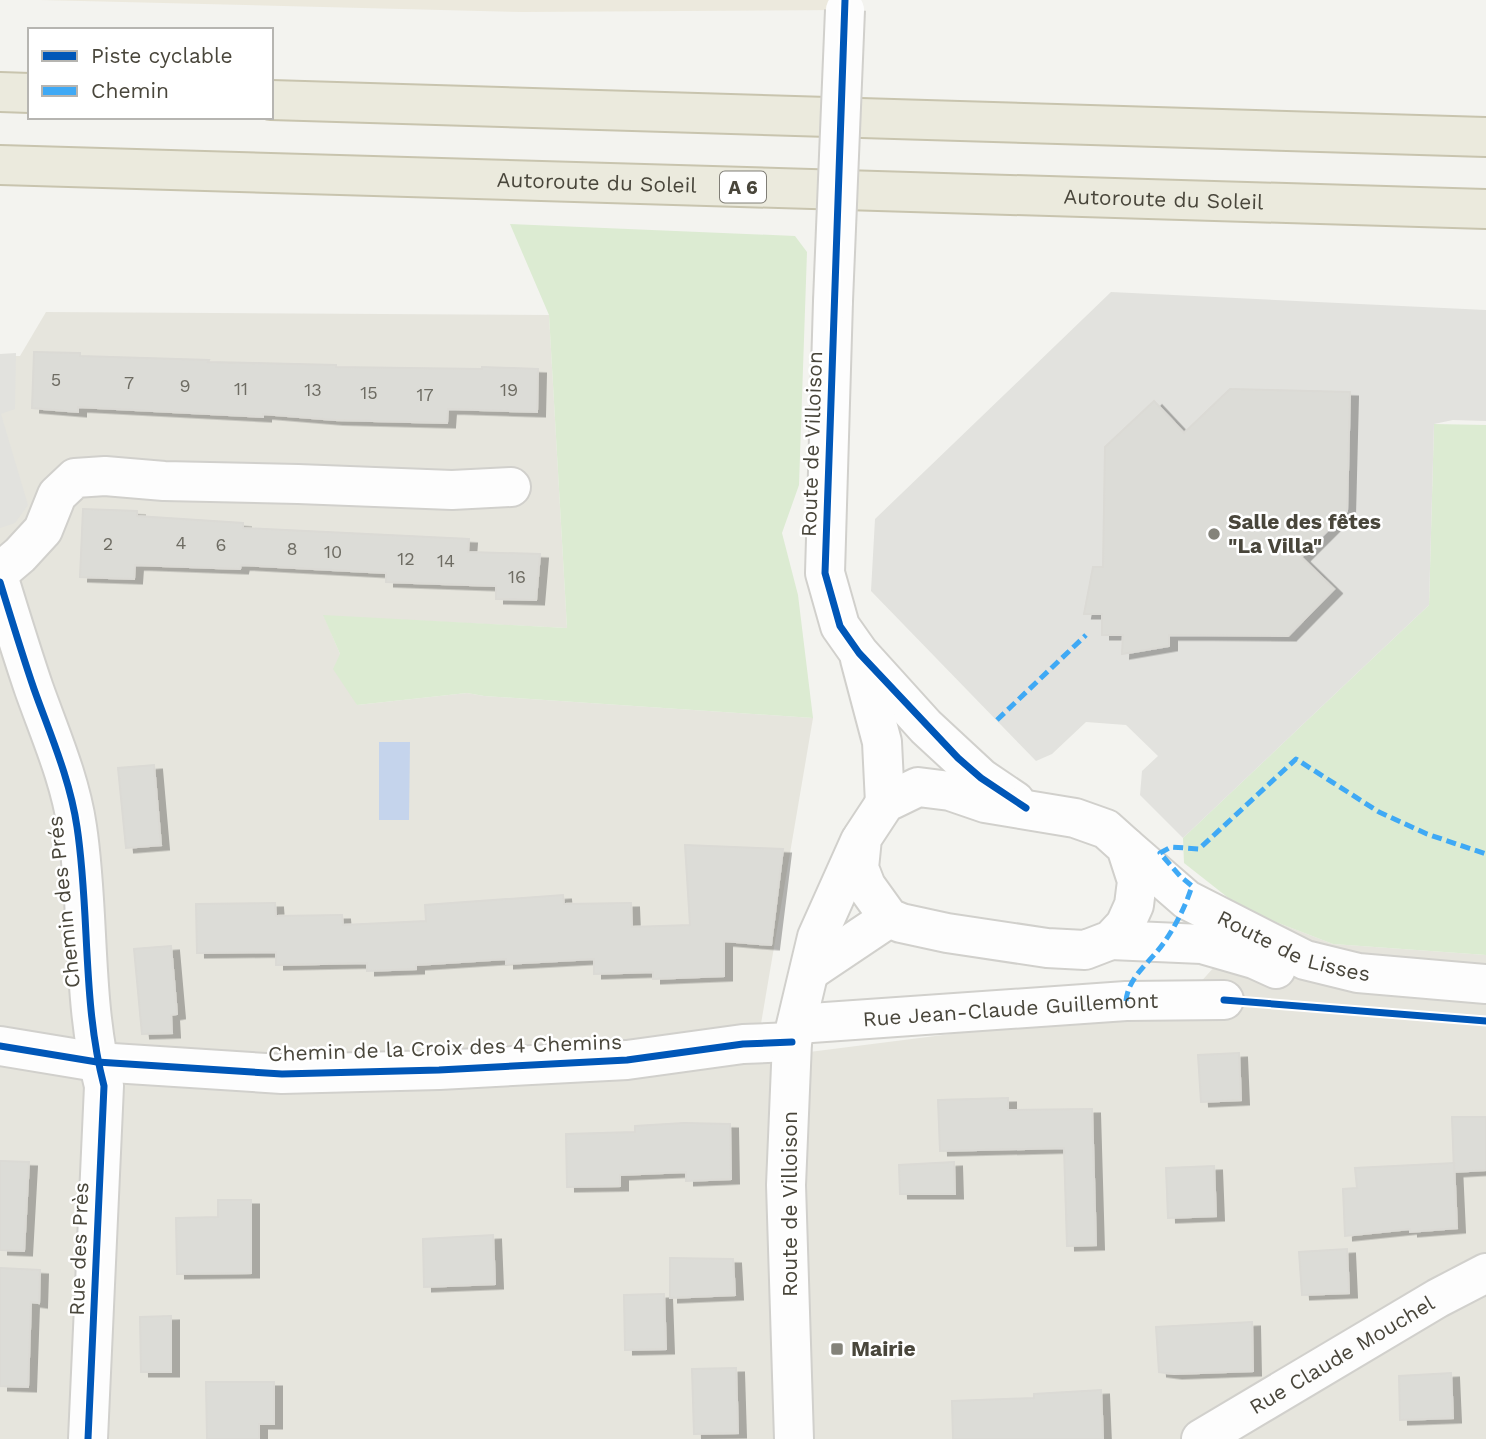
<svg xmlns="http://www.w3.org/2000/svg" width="1486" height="1439" font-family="'Work Sans',sans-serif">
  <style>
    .residential { fill: #e6e5dd }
    .commercial { fill: #ece9dd }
    .green { fill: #dcebd2 }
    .parking { fill: #e2e2de; fill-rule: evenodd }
    .water { fill: #c5d4ec }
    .building { fill: #dcdcd7; stroke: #dbdad5; stroke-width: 2; filter: url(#shadow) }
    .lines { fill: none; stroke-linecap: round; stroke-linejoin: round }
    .minor-casing { stroke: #d1d0cc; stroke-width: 42 }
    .highway-casing { stroke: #c8c4ae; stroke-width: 42 }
    .minor { stroke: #fdfdfd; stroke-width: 38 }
    .highway { stroke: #ebeadd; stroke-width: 38 }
    .minor-bridge-casing { stroke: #d1d0cc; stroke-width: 42; stroke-linecap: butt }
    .minor-bridge { stroke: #fdfdfd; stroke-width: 38 }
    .quiet { stroke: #3fa9f5; stroke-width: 5; stroke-dasharray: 10 5; stroke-linecap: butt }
    .cycleway-casing { stroke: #fff; stroke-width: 11 }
    .cycleway { stroke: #0057b8; stroke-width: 7 }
    .poi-dot { fill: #84837a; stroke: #fff; stroke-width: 2.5 }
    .labels { text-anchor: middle; stroke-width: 5; stroke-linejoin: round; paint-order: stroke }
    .number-label { font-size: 18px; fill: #6e6c63 }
    .shield { fill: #fff; stroke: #807e76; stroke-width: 2 }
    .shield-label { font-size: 19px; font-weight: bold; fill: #49463b }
    .street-label { font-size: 21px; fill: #49463b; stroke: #fff }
    .poi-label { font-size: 21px; font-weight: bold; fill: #49463b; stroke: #fff; text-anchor: start }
  </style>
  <defs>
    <filter id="shadow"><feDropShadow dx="8" dy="4.5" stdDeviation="0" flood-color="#0004"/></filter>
  </defs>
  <rect width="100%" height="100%" fill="#f3f3ef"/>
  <path class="residential" d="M46 312 549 315 567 628 324 616 340 654 357 705 467 693 484 696 813 718 755 1059 1180 1005 1260 916 1333 944 1486 955V1439H0V356H20Z"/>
  <path class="commercial" d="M40 0H845V10L523 12Z"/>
  <g class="green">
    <path d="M510 224 795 236 807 252 799 485 782 533 798 595 813 718 484 696 467 693 357 705 333 669 340 654 323 615 567 628 549 315Z"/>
    <path d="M1434 424 1486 425V955L1333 944 1260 916 1231 900 1184 863 1183 838 1429 605Z"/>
  </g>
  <g class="parking">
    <path d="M1111 292 1486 310V421L1453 420 1434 424 1429 605 1183 838 1140 795 1142 771 1158 756 1126 725 1086 722 1052 754 1036 761 871 591 875 519ZM1232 388 1240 397 1248 389 1330 392 1350 413 1347 495 1340 502 1348 510 1301 557 1334 589 1288 636 1102 634 1105 447 1153 401 1184 433Z"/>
    <path d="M16 353 15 409 1 414 28 505 15 523 0 528V354Z"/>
  </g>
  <path class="water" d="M379 742H410L409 820H379Z"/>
  <g class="building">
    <path d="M34 352 80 353V356L209 360 208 362 336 365V367L482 369V367L538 369 537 412 448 409 447 423 335 420 263 414V417L78 407V412L32 408Z"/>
    <path d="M1230 389 1350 392 1347 511 1301 557 1334 589 1288 636 1169 635V646L1122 654 1123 635H1102V614H1084L1093 567H1103L1105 447 1154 401 1184 433Z"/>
    <path d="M83 509 137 511V516L243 523V528L469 539 468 552 540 554 536 600 496 599V586L386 582V573L241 565 240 569 135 565 134 579 80 577Z"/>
    <path d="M154 765 161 845 126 848 118 768Z"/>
    <path d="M685 845 783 849 771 945 724 941V976L653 979V972L594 974V959L506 964V959L416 965V969L367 971V963L276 965V952L197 953 196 904 275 903 276 916 342 915 343 925 426 921 425 905 563 895 564 904 631 903 632 927 690 925Z"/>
    <path d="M171 946 177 1014 171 1015 172 1033 142 1034 134 949Z"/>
    <path d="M1239 1053 1241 1100 1201 1102 1198 1055Z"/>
    <path d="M1008 1098V1110L1092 1109 1096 1245 1067 1246 1064 1148 940 1151 938 1100Z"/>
    <path d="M1452 1117H1486V1170L1454 1172Z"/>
    <path d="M684 1123 730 1124 731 1179 686 1181V1172L620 1175V1186L567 1187 566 1134 635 1132V1126Z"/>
    <path d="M0 1161 29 1162 24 1251 0 1250Z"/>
    <path d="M954 1162 955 1194H900L899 1165Z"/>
    <path d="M1454 1163 1457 1228 1410 1232V1229L1345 1236 1343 1189 1357 1188 1355 1168Z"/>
    <path d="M1214 1166 1216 1216 1168 1218 1166 1168Z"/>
    <path d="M218 1200H251V1273L177 1274 176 1218 218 1217Z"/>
    <path d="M493 1235 495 1284 424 1287 423 1239Z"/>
    <path d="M1347 1249 1349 1293 1302 1295 1299 1252Z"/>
    <path d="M670 1258 733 1259 735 1295 670 1298Z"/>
    <path d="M0 1268 40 1270 39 1303 31 1302 28 1387 0 1386Z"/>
    <path d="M664 1294 666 1349 625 1350 624 1295Z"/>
    <path d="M171 1316V1372H141L140 1317Z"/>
    <path d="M1252 1322 1253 1371 1174 1374 1159 1372 1156 1327Z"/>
    <path d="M736 1368 738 1433 694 1434 692 1369Z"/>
    <path d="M1451 1373 1453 1418 1400 1420 1399 1376Z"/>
    <path d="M206 1382H274V1424H259V1439H207Z"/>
    <path d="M1101 1390 1103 1439H953L952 1401 1034 1398V1394Z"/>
  </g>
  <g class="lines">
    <defs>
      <g id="minor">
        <path d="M833 301 825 573 840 626 859 653 926 727 981 778 1015 801"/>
        <path d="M0 572 20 555 43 530 57 495 75 478 105 476 164 481 298 484 452 490 511 487"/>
        <path d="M0 582C11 618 22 654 34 689 50 734 70 779 77 827 90 912 82 1002 104 1086L88 1439"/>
        <path d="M860 659 882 742 885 803"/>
        <path d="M918 787 950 791 985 803 1075 818 1106 829 1126 847 1137 881 1134 905 1125 925 1111 940 1085 950 1047 948 947 933 901 923 889 918 866 886 859 868 862 838 885 803Z"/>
        <path id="s1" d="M1126 847 1187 900 1305 960 1358 973 1486 984"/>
        <path d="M1111 940 1202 944 1254 959 1276 969"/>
        <path d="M810 971 889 918"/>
        <path id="s2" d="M797 1024 1126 1001 1224 1000"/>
        <path d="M0 1046 97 1062 282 1074 439 1070 627 1060 743 1044 792 1042"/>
        <path d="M794 1439 786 1185 792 1042 817 937 860 841"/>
        <path id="s3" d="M1201 1439 1438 1298 1486 1273"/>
      </g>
      <g id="highway">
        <path d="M0 92 30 93"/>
        <path d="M271 100 1486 137"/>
        <path id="s4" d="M0 165 1486 209"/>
      </g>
    </defs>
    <use href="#minor" class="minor-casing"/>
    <use href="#highway" class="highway-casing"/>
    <use href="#minor" class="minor"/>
    <use href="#highway" class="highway"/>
    <defs>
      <path id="minor-bridge" d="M833 301 845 10"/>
    </defs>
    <use href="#minor-bridge" class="minor-bridge-casing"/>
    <use href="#minor-bridge" class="minor-bridge"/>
    <g class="quiet">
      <path d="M997 720 1086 635"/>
      <path d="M1126 1001C1128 976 1152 961 1165 941 1176 925 1186 905 1192 886L1180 876 1160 853 1171 847 1199 849 1296 759 1379 812 1427 834 1486 854"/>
    </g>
    <defs>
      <g id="cycleway">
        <path d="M845 0 825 573 840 626 859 653 958 758 981 778 1026 808"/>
        <path d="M0 582C11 618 22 654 34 689 50 734 70 779 77 827 90 912 82 1002 104 1086L88 1439"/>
        <path d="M1224 1000 1486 1021"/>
        <path d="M0 1046 97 1062 282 1074 439 1070 627 1060 743 1044 792 1042"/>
      </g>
    </defs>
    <use href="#cycleway" class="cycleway-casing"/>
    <use href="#cycleway" class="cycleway"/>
  </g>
  <g class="poi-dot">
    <circle cx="1214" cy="534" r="7"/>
    <rect x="830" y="1342" width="14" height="14" rx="3.5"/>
  </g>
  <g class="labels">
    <g class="number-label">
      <text x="56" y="386">5</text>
      <text x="129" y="389">7</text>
      <text x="185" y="392">9</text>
      <text x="241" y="395">11</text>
      <text x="313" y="396">13</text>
      <text x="509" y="396">19</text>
      <text x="369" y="399">15</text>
      <text x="425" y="401">17</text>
      <text x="181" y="549">4</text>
      <text x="108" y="550">2</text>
      <text x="221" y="551">6</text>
      <text x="292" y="555">8</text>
      <text x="333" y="558">10</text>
      <text x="406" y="565">12</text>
      <text x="446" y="567">14</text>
      <text x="517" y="583">16</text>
    </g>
    <rect class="shield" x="720" y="171.5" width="46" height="31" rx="5"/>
    <g class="shield-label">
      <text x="743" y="194">A 6</text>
    </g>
    <g class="street-label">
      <text dy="7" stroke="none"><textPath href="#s4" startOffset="597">Autoroute du Soleil</textPath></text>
      <text dy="7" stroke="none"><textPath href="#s4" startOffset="1164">Autoroute du Soleil</textPath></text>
      <text transform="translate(812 444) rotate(-88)" y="7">Route de Villoison</text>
      <text transform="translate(64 902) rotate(-96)" y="7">Chemin des Prés</text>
      <text dy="7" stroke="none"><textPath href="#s1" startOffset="198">Route de Lisses</textPath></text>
      <text dy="7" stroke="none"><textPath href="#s2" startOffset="214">Rue Jean-Claude Guillemont</textPath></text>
      <text transform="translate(445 1048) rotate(-2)" y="7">Chemin de la Croix des 4 Chemins</text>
      <text transform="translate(790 1204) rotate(-90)" y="7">Route de Villoison</text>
      <text transform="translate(79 1249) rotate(-88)" y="7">Rue des Près</text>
      <text dy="7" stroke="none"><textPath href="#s3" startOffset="164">Rue Claude Mouchel</textPath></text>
    </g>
    <g class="poi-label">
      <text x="1228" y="529">Salle des fêtes<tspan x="1228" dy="24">"La Villa"</tspan></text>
      <text x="851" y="1356">Mairie</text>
    </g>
  </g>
  <rect x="28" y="28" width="245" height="91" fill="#ffffff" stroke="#b6b5b1" stroke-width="2"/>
  <rect x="42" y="51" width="35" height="10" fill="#0057b8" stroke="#b6b5b1" stroke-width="2"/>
  <text x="91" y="63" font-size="21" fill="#49463b">Piste cyclable</text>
  <rect x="42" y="86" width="35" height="10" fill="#3fa9f5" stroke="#b6b5b1" stroke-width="2"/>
  <text x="91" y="98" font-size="21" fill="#49463b">Chemin</text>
</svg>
